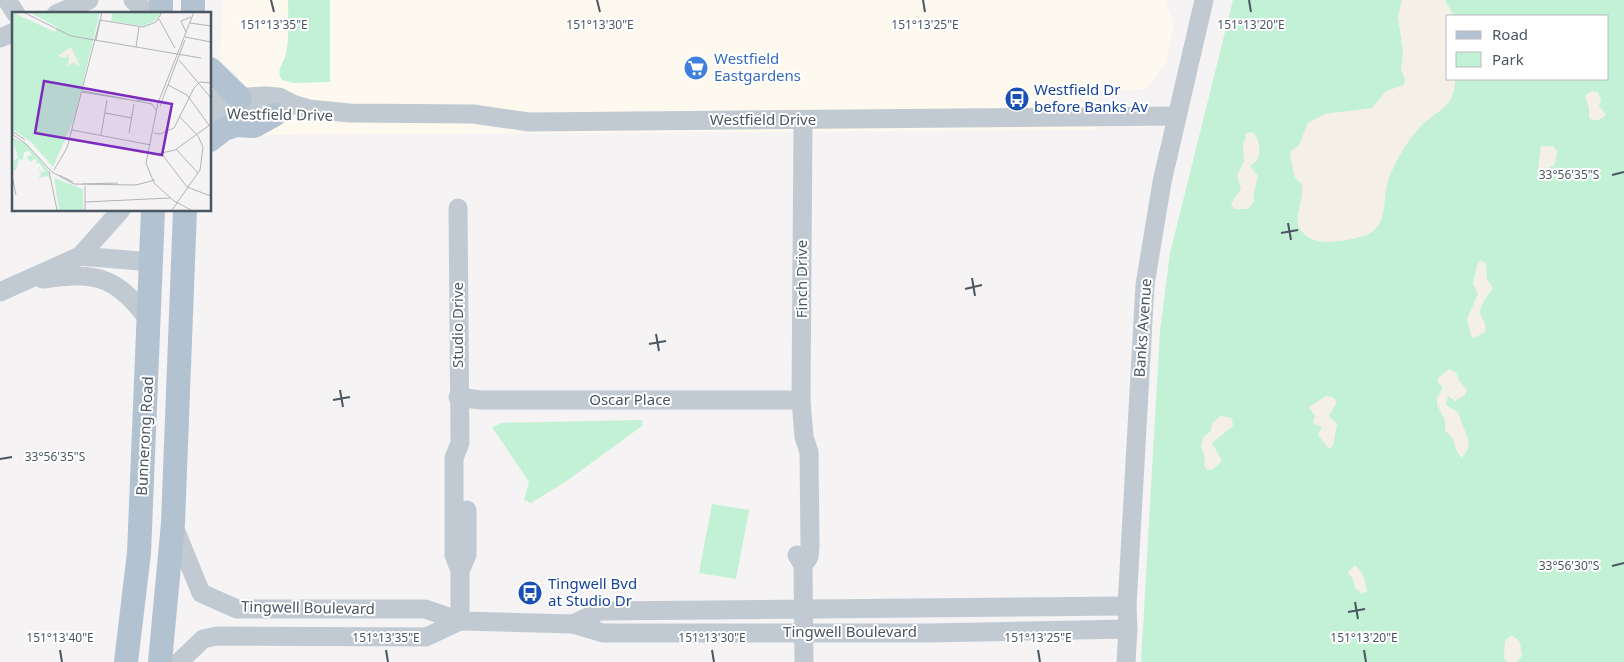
<svg xmlns="http://www.w3.org/2000/svg" width="1624" height="662" font-family="'Noto Sans',sans-serif">
  <style>
    .commercial { fill: #fdf9ef }
    .green { fill: #c3f1d5; fill-rule: evenodd }
    .sand { fill: #f5f0e5 }
    .lines { fill: none; stroke-linecap: round; stroke-linejoin: round }
    .minor { stroke: #c1cad2; stroke-width: 19 }
    .major { stroke: #b3c2d1; stroke-width: 24 }
    .ticks { fill: none; stroke: #4a5661; stroke-width: 2 }
    .labels { text-anchor: middle; stroke-width: 4; stroke-linejoin: round; paint-order: stroke }
    .shop-label { font-size: 15px; fill: #366cbe; stroke: #fff; text-anchor: start }
    .transit-label { font-size: 15px; fill: #164399; stroke: #fff; text-anchor: start }
    .street-label { font-size: 15px; fill: #4a5661; stroke: #fff }
    .inset-road { fill: none; stroke: #b1b4b9; stroke-width: 1 }
    .view { fill: #7b2cbf; fill-opacity: 0.15; stroke: #7b2cbf; stroke-width: 2.5 }
    .inset-edge { fill: none; stroke: #4a5661; stroke-width: 2.5 }
    .ticks-label { font-size: 12px; text-anchor: middle; fill: #4a5661; stroke: #fff; stroke-width: 4; stroke-linejoin: round; paint-order: stroke }
  </style>
  <rect width="100%" height="100%" fill="#f5f3f3"/>
  <path class="commercial" d="M223 0H1167V7L1174 23 1166 62 1153 81 1144 89 1097 91 1096 130 240 135 238 75 220 61Z"/>
  <g class="green">
    <path d="M288 0H330V82L293 83 282 80C276 70 282 66 285 57 290 43 288 16 288 0Z"/>
    <path d="M1233 0H1624V662H1141L1160 331 1170 253ZM1448 16H1608V79H1448Z"/>
    <path d="M641 420 643 422 642 426 568 480 531 503 524 500 529 482 492 427 502 423Z"/>
    <path d="M712 504 749 510 736 579 699 573Z"/>
  </g>
  <g class="sand">
    <path d="M1402 0H1445L1454 16H1448V79H1455C1455 108 1438 109 1421 126 1408 140 1396 160 1389 178 1382 195 1389 218 1373 231 1364 239 1326 245 1314 240 1284 227 1305 205 1302 186 1301 182 1298 181 1295 178L1290 156 1291 151 1299 145 1308 123 1325 114 1372 108 1386 91 1404 85 1405 79 1401 70 1403 51 1398 17Z"/>
    <path d="M1592 91 1598 92 1601 99 1599 106 1606 114C1603 119 1594 123 1589 118V108L1585 96Z"/>
    <path d="M1252 132C1260 137 1262 154 1256 161 1255 163 1252 164 1250 166L1258 176 1254 193V201L1248 209H1234L1231 203 1241 189 1237 175 1244 161 1243 142 1246 139 1245 134Z"/>
    <path d="M1541 146H1553L1557 151 1555 164 1542 172 1538 170Z"/>
    <path d="M1481 260 1486 264 1487 279 1493 288C1489 294 1477 308 1481 316 1484 323 1487 324 1485 332L1474 338 1471 336 1467 319 1478 294 1473 284 1477 265Z"/>
    <path d="M1449 369 1456 372 1459 380 1467 390 1465 395 1455 401 1448 396 1446 405 1459 413C1462 433 1478 443 1461 458L1456 449 1453 439 1445 430V420L1437 405V398L1443 387 1438 383V378Z"/>
    <path d="M1326 396 1334 398 1337 402 1329 416 1337 424 1333 446 1329 449 1318 435 1322 426 1316 425 1313 422 1315 416 1309 407Z"/>
    <path d="M1221 416 1232 418 1233 426 1212 443 1222 461 1213 469 1208 470 1204 466 1205 459 1201 446 1203 437 1211 431 1212 423Z"/>
    <path d="M1355 565C1364 573 1365 580 1367 592L1361 593 1355 588 1353 579 1348 572Z"/>
    <path d="M1510 636H1513L1520 642 1522 656 1517 662H1507L1504 657 1505 641Z"/>
  </g>
  <g class="lines">
    <g class="minor">
      <path d="M7 0 16 14"/>
      <path d="M133 0 149 14"/>
      <path d="M56 14 89 0"/>
      <path d="M0 38 14 32"/>
      <path d="M210 99 265 96 279 97 295 105 309 109 350 113 473 114 529 122 1177 116"/>
      <path d="M210 113 257 114"/>
      <path d="M803 121 801 400 804 437 809 452 810 545 809 557 803 565"/>
      <path d="M458 208 460 443 454 458V555L460 571V621"/>
      <path d="M80 256 121 210"/>
      <path d="M43 279C97 271 118 277 150 322"/>
      <path d="M0 292 80 256 152 262"/>
      <path d="M458 397 481 400H801"/>
      <path d="M173 524 201 593 237 609H425L460 621 573 624 603 633H929L1128 629"/>
      <path d="M797 555 803 565 804 662"/>
      <path d="M460 571 467 555V510"/>
      <path d="M573 624 600 611 1127 606"/>
      <path d="M179 662 203 639 217 636 426 637 460 621"/>
      <path d="M1126 662 1128 629 1127 606 1145 285 1162 182 1204 0"/>
    </g>
    <g class="major">
      <path d="M161 14V0"/>
      <path d="M193 14V0"/>
      <path d="M210 69 240 98"/>
      <path d="M210 140 224 129 236 125 254 126 274 115"/>
      <path d="M126 662 139 553 153 210"/>
      <path d="M160 662 173 523 185 210"/>
    </g>
  </g>
  <path class="ticks" d="M271 0 274 12M597 0 600 12M923 0 925 12M1249 0 1251 12M1612 175 1624 172M1288 223 1291 240M1281 233 1298 230M972 278 975 296M965 289 982 285M656 334 659 351M649 344 666 341M340 390 343 407M333 400 350 397M0 459 12 457M1612 566 1624 563M1355 602 1358 619M1348 612 1365 609M60 650 62 662M386 650 388 662M712 650 714 662M1038 650 1040 662M1364 650 1366 662"/>
  <defs>
    <symbol id="supermarket-disc" viewBox="-11 -11 22 22"><circle r="9.5" fill="#3f7fe0" stroke="#fff"/><path d="M-6-5.5h2.5l.6 2H6L4.5 2H-2.5L-4.4-4H-6ZM-1.5 3.2a1.3 1.3 0 1 0 .1 0ZM3 3.2a1.3 1.3 0 1 0 .1 0Z" fill="#fff"/></symbol>
    <symbol id="bus-disc" viewBox="-11 -11 22 22"><circle r="9.5" fill="#1a4fb4" stroke="#fff"/><path d="M-5-6H5V4H4V6H2V4H-2V6H-4V4H-5ZM-3.5-4V0h7V-4ZM-3.5 1.2v1.5H-2V1.2ZM2 1.2v1.5H3.5V1.2Z" fill="#fff"/></symbol>
  </defs>
  <g fill-rule="evenodd">
    <use href="#supermarket-disc" x="682" y="54" width="28" height="28"/>
    <use href="#bus-disc" x="1003" y="85" width="28" height="28"/>
    <use href="#bus-disc" x="516" y="579" width="28" height="28"/>
  </g>
  <g class="labels">
    <g class="shop-label">
      <text x="714" y="64">Westfield<tspan x="714" dy="17">Eastgardens</tspan></text>
    </g>
    <g class="transit-label">
      <text x="1034" y="95">Westfield Dr<tspan x="1034" dy="17">before Banks Av</tspan></text>
      <text x="548" y="589">Tingwell Bvd<tspan x="548" dy="17">at Studio Dr</tspan></text>
    </g>
    <g class="street-label">
      <text transform="translate(280 115) rotate(1)" y="5">Westfield Drive</text>
      <text x="763" y="125">Westfield Drive</text>
      <text transform="translate(802 279) rotate(-90)" y="5">Finch Drive</text>
      <text transform="translate(458 325) rotate(-90)" y="5">Studio Drive</text>
      <text transform="translate(1143 328) rotate(-86)" y="5">Banks Avenue</text>
      <text x="630" y="405">Oscar Place</text>
      <text transform="translate(145 436) rotate(-87)" y="5">Bunnerong Road</text>
      <text transform="translate(308 608) rotate(1)" y="5">Tingwell Boulevard</text>
      <text x="850" y="637">Tingwell Boulevard</text>
    </g>
  </g>
  <g transform="translate(12 12)">
    <rect width="199" height="199" fill="#f5f3f3"/>
    <path d="M0 0 43 20 45 15 17 0H88L62 107 41 155 19 130 0 117ZM101 0H149L144 8 132 14 99 9ZM0 125 14 132 36 157 39 169 36 164 26 166 29 163 26 153 29 160 33 159 27 151 22 152 25 150 23 146 19 150 14 145 20 143 17 139 12 140 11 148 7 147 4 158H1L2 148 6 146ZM42 166 71 177V198H47Z" fill="#c3f1d5"/>
    <path d="M59 35 67 52 66 54 62 50 56 54 57 41 54 46 46 44Z" fill="#f5f0e5"/>
    <path class="inset-road" d="M11 0 59 24 189 46M147 7 163 36M88 8 131 15 144 10 150 0M178 11 199 14M174 20 169 9 179 5M173 25 199 30M84 28 90 0M124 35 127 15M167 48 199 86M156 73 175 83 197 113M71 79 140 92 144 98M70 80 113 87M124 88 146 89M148 94 173 28M93 101 120 106M60 118 139 133M0 119 13 128M117 121 122 92M142 121 148 122 162 116 182 76 188 70 199 71M0 122 14 132 40 160 62 172 124 173 143 168M89 123 95 88M164 137 186 161M149 141 175 175 199 184M141 143 163 138 199 112M42 158 55 136 88 8M37 159 45 198M0 163 4 183M47 163 61 170M70 172 106 171M73 174V198M73 190 158 186M160 198 188 158 191 135 186 124 167 104M179 198 162 189 142 171 134 151 146 91 182 0"/>
    <path class="view" d="M32 69 160 92 150 143 23 121Z"/>
    <rect width="199" height="199" class="inset-edge"/>
  </g>
  <g class="ticks-label">
    <text x="274" y="29">151°13'35"E</text>
    <text x="600" y="29">151°13'30"E</text>
    <text x="925" y="29">151°13'25"E</text>
    <text x="1251" y="29">151°13'20"E</text>
    <text x="1569" y="179">33°56'35"S</text>
    <text x="55" y="461">33°56'35"S</text>
    <text x="1569" y="570">33°56'30"S</text>
    <text x="60" y="642">151°13'40"E</text>
    <text x="386" y="642">151°13'35"E</text>
    <text x="712" y="642">151°13'30"E</text>
    <text x="1038" y="642">151°13'25"E</text>
    <text x="1364" y="642">151°13'20"E</text>
  </g>
  <rect x="1446" y="15" width="162" height="65" fill="#ffffff" stroke="#b7bbc0"/>
  <rect x="1456" y="31" width="25" height="8" fill="#b3c2d1" stroke="#b7bbc0"/>
  <text x="1492" y="40" font-size="15" fill="#4a5661">Road</text>
  <rect x="1456" y="52" width="25" height="15" fill="#c3f1d5" stroke="#b7bbc0"/>
  <text x="1492" y="65" font-size="15" fill="#4a5661">Park</text>
</svg>
